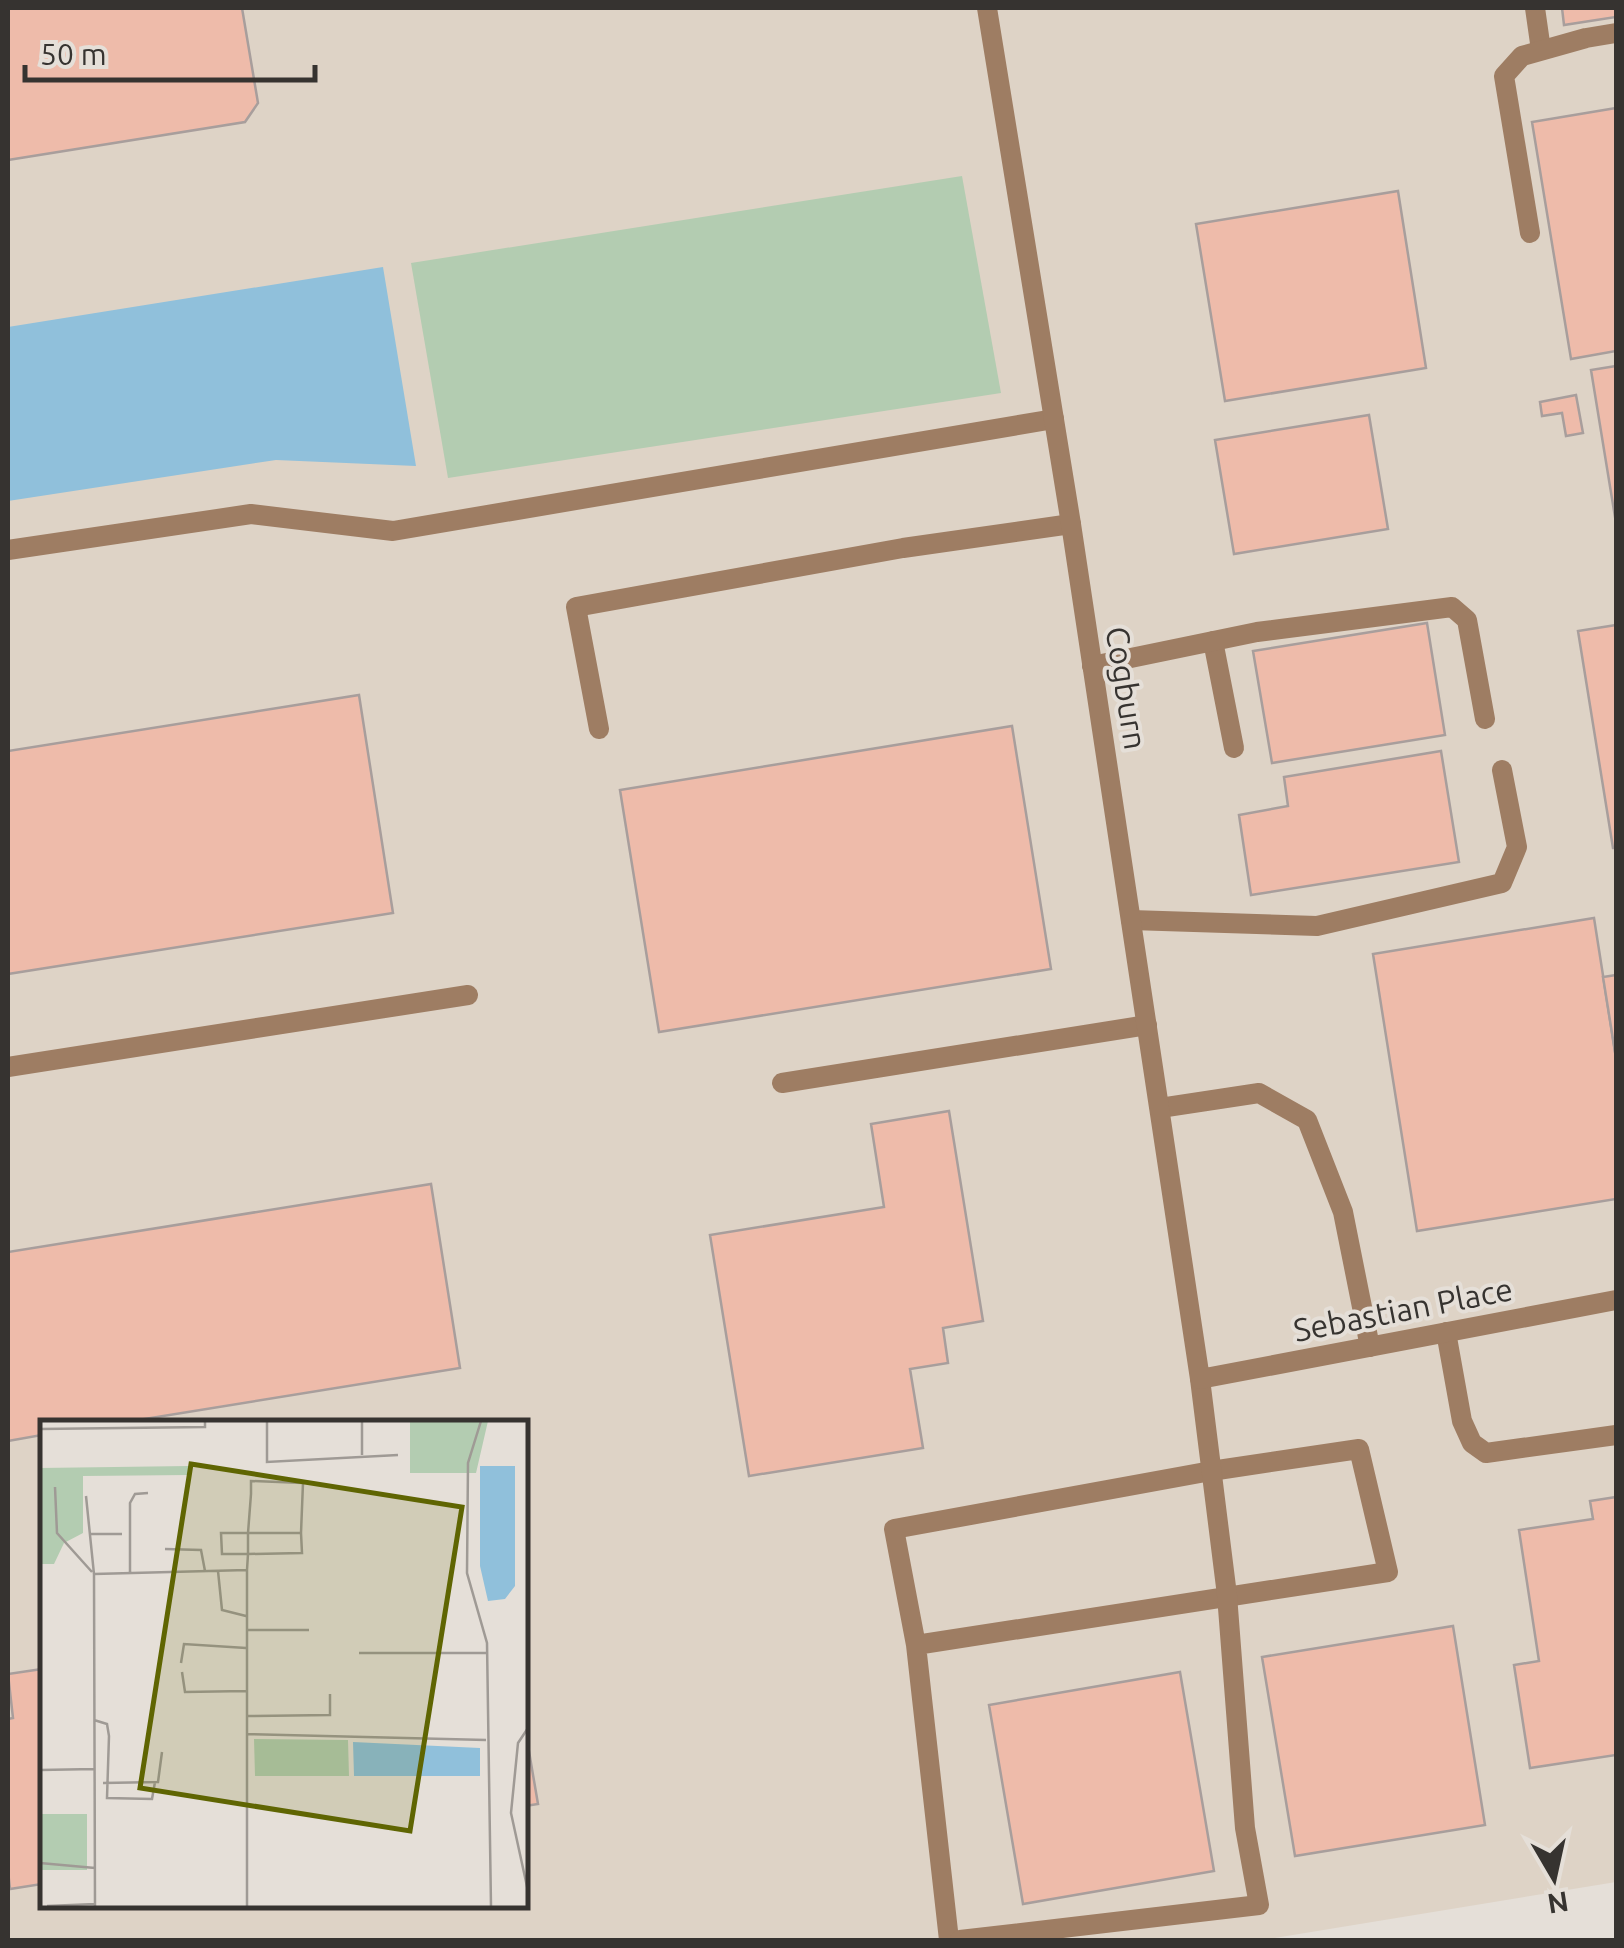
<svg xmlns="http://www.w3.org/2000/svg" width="1624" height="1948" font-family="Ubuntu,sans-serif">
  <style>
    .built { fill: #ded3c6; fill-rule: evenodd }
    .green { fill: #b3ccb1 }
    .water { fill: #90c0db }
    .building { fill: #eba; stroke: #a89e9c; stroke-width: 2.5 }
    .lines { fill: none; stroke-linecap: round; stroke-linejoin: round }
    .lane { stroke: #9e7d63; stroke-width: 20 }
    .street { stroke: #9e7d63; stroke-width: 20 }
    .labels { text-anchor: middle; stroke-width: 8; stroke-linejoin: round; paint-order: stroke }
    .street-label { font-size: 32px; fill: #363330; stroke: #e5dfd8 }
    .inset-road { fill: none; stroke: #9f9a95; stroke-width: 2.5 }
    .view { fill: #5f6502; fill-opacity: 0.15; stroke: #5f6502; stroke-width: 5 }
    .inset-edge { fill: none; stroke: #363330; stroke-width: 5 }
  </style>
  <rect width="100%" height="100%" fill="#e5dfd8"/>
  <path class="built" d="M8 8H1616V1882L1263 1940H8ZM42 1423H525V1906H42Z"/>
  <path class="green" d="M962 176 1001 393 448 478 411 263Z"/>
  <path class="water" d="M383 267 416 466 276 460 8 501V327Z"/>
  <g class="building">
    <path d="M8 8H242L258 103 245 122 8 160Z"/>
    <path d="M1562 8H1616V17L1564 25Z"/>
    <path d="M1616 108V351L1571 359 1532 122Z"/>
    <path d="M1398 191 1426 368 1225 401 1196 224Z"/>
    <path d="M1616 366V516L1615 517 1591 370Z"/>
    <path d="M1576 395 1583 433 1566 436 1562 413 1542 416 1540 402Z"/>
    <path d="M1369 415 1388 529 1234 554 1215 440Z"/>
    <path d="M1427 623 1445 735 1272 763 1253 651Z"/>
    <path d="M1616 625V848H1613L1578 631Z"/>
    <path d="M359 695 393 913 8 974V751Z"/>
    <path d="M1012 726 1051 969 659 1032 620 790Z"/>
    <path d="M1441 751 1459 862 1251 895 1239 815 1288 806 1284 777Z"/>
    <path d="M1594 918 1616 1058V1199L1417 1231 1373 954Z"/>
    <path d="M1616 975V1058L1603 977Z"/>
    <path d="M949 1111 983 1321 943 1328 948 1363 910 1369 923 1448 749 1476 710 1235 884 1207 871 1124Z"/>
    <path d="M431 1184 460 1368 120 1423H42V1435L8 1441V1252Z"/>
    <path d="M1616 1497V1755L1530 1768 1514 1665 1539 1661 1519 1530 1593 1519 1590 1501Z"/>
    <path d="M1453 1626 1485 1825 1295 1856 1262 1657Z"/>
    <path d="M42 1669V1884L10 1889 8 1871V1719L13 1718 8 1674Z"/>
    <path d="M1180 1672 1214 1871 1023 1904 989 1705Z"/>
    <path d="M525 1728 538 1804 525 1806Z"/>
  </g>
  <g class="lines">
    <g class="lane">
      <path d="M1535 8 1541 50"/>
      <path d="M1530 233 1504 76 1522 56 1586 38 1616 33"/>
      <path d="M8 550 251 514 393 531 1054 419"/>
      <path d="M1213 641 1234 748"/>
      <path d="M1092 666 1257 632 1452 607 1467 620 1485 719"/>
      <path d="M599 729 576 607 903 548 1071 524"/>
      <path d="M1131 920 1317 926 1502 883 1517 847 1502 770"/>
      <path d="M8 1067 468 995"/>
      <path d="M782 1083 1147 1025"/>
      <path d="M1160 1108 1259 1093 1307 1120 1343 1212 1370 1347"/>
      <path d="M1446 1332 1462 1421 1472 1443 1486 1453 1616 1435"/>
      <path d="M916 1645 894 1529 1211 1471 1359 1449 1388 1572 916 1645 949 1940"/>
      <path d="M960 1940 1259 1905 1245 1828 1227 1595 1200 1379"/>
    </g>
    <path class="street" d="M987 8 1071 524 1200 1379 1616 1300"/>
  </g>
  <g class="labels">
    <g class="street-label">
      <text transform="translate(1126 688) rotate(81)" y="11">Cogburn</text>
      <text transform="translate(1403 1310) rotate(-11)" y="11">Sebastian Place</text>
    </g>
  </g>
  <g transform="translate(40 1420)">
    <rect width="488" height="488" fill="#e5dfd8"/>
    <path d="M370 1H448L436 53H370ZM149 46V55L43 56V113L24 123 14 144H0V48ZM214 319 308 320 309 356H215ZM0 394H47V450H0Z" fill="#b3ccb1"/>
    <path d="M440 46H475V166L465 179 448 181 440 146ZM313 322 440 328V356H314Z" fill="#90c0db"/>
    <path class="inset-road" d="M227 1V42L358 35M322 1V35M441 1 428 43 427 153 447 223 451 486M0 9 165 7V1M488 63V219M15 67 17 113 52 152M46 76 54 154 55 486M50 114H82M125 129 161 130 165 151M178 151 182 190 206 196M90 153V83L95 74 108 73M54 154 207 150M206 210H269M319 233H448M141 243 144 224 206 228M142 252 145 272 206 271M206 296 290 295V274M54 300 67 304 69 316 67 378 112 379 115 362M488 308 478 323 471 393 488 471M206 314 446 320M0 350 55 349M63 363 118 362 122 332M0 443 55 448M7 486 55 484M207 486V150L208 134V113L211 74V61L263 63 261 113H181L182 134H208L262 133 261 113"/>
    <path class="view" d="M151 44 422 87 370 411 100 368Z"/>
    <rect width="488" height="488" class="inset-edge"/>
  </g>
  <rect width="1624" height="1948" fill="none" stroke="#363330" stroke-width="20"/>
  <g transform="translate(1554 1878) rotate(171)" stroke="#e5dfd8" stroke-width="8" paint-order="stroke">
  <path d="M0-8L18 38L0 25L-18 38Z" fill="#363330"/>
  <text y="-15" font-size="28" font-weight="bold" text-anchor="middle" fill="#363330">N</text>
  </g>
  <path d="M25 65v15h290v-15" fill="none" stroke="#363330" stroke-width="5"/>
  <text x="40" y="65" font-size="30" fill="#363330" stroke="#e5dfd8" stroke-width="8" paint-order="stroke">50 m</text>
</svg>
